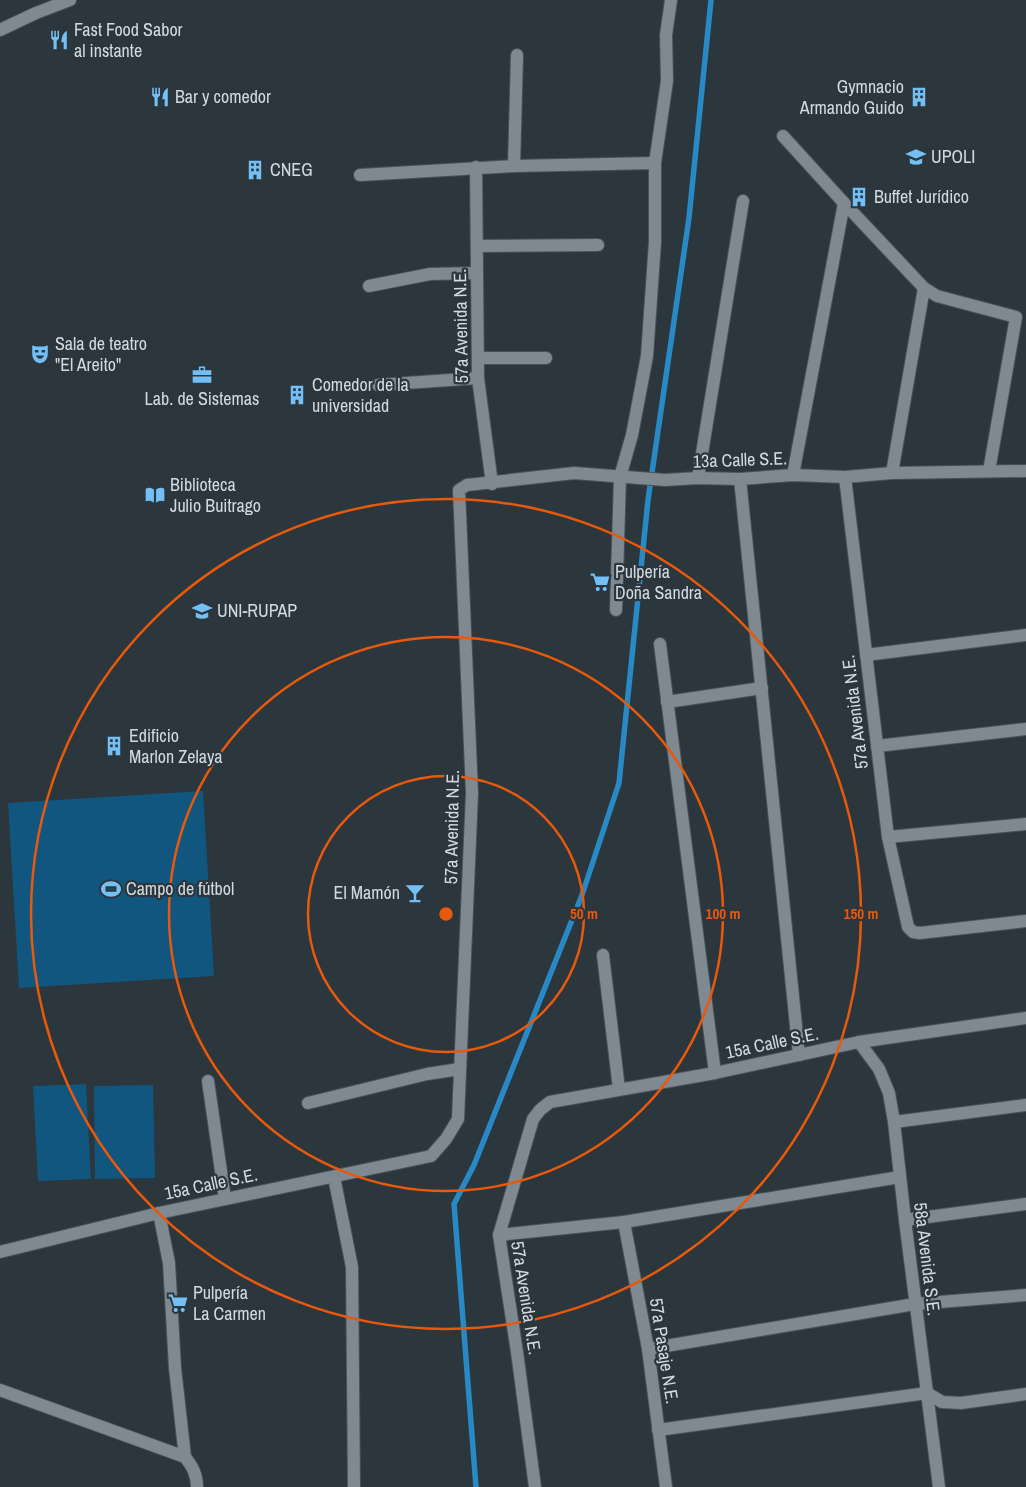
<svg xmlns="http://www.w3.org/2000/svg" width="1026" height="1487" font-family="'Archivo Narrow',sans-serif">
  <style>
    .pitch { fill: #10567f }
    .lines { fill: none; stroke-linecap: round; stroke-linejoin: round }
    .stream { stroke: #2889c4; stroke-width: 5.5 }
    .street-casing { stroke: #495258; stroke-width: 14 }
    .secondary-casing { stroke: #495258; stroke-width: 14 }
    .street { stroke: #7e8992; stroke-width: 12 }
    .secondary { stroke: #7e8992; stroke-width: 12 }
    .ring { fill: none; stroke: #e8590c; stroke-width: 2.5 }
    .labels { text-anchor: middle; stroke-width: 4.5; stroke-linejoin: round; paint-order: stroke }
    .poi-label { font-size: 18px; fill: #d3d9de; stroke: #2c363d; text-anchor: start }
    .street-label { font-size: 18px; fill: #d3d9de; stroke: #2c363d }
    .centre { fill: #e8590c; stroke: #2c363d; stroke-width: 2.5 }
    .ring-label { font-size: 15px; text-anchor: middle; font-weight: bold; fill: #e8590c; stroke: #2c363d; stroke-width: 4.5; stroke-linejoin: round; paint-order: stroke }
  </style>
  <rect width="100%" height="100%" fill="#2c363d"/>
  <g class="pitch">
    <path d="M203 791 214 976 19 988 8 803Z"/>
    <path d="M86 1084 91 1179 38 1181 33 1086Z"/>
    <path d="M153 1085 155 1178 95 1179 94 1086Z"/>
  </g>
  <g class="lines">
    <path class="stream" d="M476 1487 454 1204 474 1165 582 895 619 783 648 500 689 218 711 0"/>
    <defs>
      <g id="street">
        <path d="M783 136 844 203 924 288 937 296 1016 317 989 471"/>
        <path d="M514 166 517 55"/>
        <path d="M476 167 478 378 492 484"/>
        <path d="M360 175 514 166 655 163"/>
        <path d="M477 246 598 245"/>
        <path d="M369 286 430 274 477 273"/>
        <path d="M478 358H546"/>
        <path d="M378 385 478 378"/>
        <path d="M892 473 924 288"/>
        <path d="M793 475 844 203"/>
        <path d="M845 477 888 837 908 927 913 932 920 933 1026 921"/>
        <path d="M698 478 743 201"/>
        <path d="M740 479 799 1055"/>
        <path d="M616 610 620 477 632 435 647 356 655 242V163L667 81 666 35 671 0"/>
        <path d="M660 644 715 1073"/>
        <path d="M866 655 1026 635"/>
        <path d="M667 702 762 688"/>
        <path d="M877 746 1026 729"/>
        <path d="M888 837 1026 824"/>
        <path d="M603 955 619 1089"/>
        <path d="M859 1042 879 1069 889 1093 894 1122 905 1220 939 1487"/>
        <path d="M208 1081 225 1199"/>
        <path d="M308 1103 427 1074 460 1069"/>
        <path d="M894 1122 1026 1105"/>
        <path d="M334 1177 352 1267 354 1487"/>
        <path d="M159 1213 169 1263 175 1368 185 1457"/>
        <path d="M905 1220 1026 1204"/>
        <path d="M624 1222 648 1349 666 1487"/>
        <path d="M499 1235 624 1222 900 1177"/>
        <path d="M0 1252 159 1213 431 1156 446 1139 458 1119 472 793 459 490 467 485 574 473 665 480 698 478 740 479 793 475 845 477 892 473 1026 471"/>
        <path d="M648 1349 915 1304 1026 1295"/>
        <path d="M0 1390 185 1457C192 1466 197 1474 197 1487"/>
        <path d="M658 1430 927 1393 942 1402 961 1403 1026 1394"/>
        <path d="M535 1487 517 1352 499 1235 533 1119 540 1110 550 1102 715 1073 859 1042 1026 1018"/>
      </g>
      <path id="secondary" d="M0 30 36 13 70 0"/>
    </defs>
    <use href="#street" class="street-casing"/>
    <use href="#secondary" class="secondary-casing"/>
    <use href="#street" class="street"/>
    <use href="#secondary" class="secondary"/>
  </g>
  <g class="ring">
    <circle cx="446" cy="914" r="138"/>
    <circle cx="446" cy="914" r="277"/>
    <circle cx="446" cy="914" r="415"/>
  </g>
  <defs>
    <symbol id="restaurant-bare" viewBox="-9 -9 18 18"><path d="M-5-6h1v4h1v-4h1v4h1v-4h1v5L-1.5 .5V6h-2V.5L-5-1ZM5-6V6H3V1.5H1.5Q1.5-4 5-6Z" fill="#74c0f6" stroke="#2c363d" stroke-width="2.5" paint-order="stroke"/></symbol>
    <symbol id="building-bare" viewBox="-9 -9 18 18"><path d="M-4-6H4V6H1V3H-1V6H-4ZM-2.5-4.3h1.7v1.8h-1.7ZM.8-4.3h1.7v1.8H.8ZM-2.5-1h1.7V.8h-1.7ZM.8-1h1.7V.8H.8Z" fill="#74c0f6" stroke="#2c363d" stroke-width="2.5" paint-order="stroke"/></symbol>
    <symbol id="university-bare" viewBox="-9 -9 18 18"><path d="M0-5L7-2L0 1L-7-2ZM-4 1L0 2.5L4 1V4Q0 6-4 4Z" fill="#74c0f6" stroke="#2c363d" stroke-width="2.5" paint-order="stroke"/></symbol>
    <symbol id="theatre-bare" viewBox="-9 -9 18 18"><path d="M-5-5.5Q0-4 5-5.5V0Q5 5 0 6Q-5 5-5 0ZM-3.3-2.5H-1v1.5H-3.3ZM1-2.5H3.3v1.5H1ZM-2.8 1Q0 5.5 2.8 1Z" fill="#74c0f6" stroke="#2c363d" stroke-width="2.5" paint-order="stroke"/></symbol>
    <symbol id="office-bare" viewBox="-9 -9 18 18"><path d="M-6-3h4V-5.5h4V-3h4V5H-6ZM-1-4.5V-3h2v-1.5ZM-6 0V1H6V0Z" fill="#74c0f6" stroke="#2c363d" stroke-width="2.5" paint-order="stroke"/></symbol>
    <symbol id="library-bare" viewBox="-9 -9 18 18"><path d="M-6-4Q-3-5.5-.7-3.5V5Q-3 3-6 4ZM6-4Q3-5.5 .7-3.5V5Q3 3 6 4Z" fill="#74c0f6" stroke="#2c363d" stroke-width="2.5" paint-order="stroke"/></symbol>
    <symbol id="supermarket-bare" viewBox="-9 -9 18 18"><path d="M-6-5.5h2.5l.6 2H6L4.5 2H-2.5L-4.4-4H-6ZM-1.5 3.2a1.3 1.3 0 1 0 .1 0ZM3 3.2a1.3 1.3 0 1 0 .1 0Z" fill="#74c0f6" stroke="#2c363d" stroke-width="2.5" paint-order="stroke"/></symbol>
    <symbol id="stadium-bare" viewBox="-9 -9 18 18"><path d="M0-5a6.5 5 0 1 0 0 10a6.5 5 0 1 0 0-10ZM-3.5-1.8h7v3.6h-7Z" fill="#74c0f6" stroke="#2c363d" stroke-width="2.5" paint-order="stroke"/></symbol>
    <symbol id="bar-bare" viewBox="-9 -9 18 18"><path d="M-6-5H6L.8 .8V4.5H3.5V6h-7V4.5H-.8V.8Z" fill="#74c0f6" stroke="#2c363d" stroke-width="2.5" paint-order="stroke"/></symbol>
  </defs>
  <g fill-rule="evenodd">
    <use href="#restaurant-bare" x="45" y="26" width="28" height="28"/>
    <use href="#restaurant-bare" x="146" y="83" width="28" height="28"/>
    <use href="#building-bare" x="905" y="83" width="28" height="28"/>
    <use href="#university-bare" x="902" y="143" width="28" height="28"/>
    <use href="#building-bare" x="241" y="156" width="28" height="28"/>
    <use href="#building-bare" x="845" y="183" width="28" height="28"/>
    <use href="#theatre-bare" x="26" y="340" width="28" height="28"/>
    <use href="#office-bare" x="188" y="361" width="28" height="28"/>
    <use href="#building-bare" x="283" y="381" width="28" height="28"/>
    <use href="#library-bare" x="141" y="481" width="28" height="28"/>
    <use href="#supermarket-bare" x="586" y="568" width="28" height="28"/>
    <use href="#university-bare" x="188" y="597" width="28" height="28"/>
    <use href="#building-bare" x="100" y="732" width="28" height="28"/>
    <use href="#stadium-bare" x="97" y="875" width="28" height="28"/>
    <use href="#bar-bare" x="401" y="879" width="28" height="28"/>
    <use href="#supermarket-bare" x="164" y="1289" width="28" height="28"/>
  </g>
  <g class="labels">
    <g class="poi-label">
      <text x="74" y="36">Fast Food Sabor<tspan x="74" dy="21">al instante</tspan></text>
      <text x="904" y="93" text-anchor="end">Gymnacio<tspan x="904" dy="21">Armando Guido</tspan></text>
      <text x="175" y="103">Bar y comedor</text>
      <text x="931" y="163">UPOLI</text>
      <text x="270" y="176">CNEG</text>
      <text x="874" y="203">Buffet Jurídico</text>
      <text x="55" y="350">Sala de teatro<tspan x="55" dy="21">"El Areito"</tspan></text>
      <text x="312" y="391">Comedor de la<tspan x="312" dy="21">universidad</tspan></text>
      <text x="202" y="405" text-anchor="middle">Lab. de Sistemas</text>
      <text x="170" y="491">Biblioteca<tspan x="170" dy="21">Julio Buitrago</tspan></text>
      <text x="615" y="578">Pulpería<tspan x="615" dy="21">Doña Sandra</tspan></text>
      <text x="217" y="617">UNI-RUPAP</text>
      <text x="129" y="742">Edificio<tspan x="129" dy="21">Marlon Zelaya</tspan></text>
      <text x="126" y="895">Campo de fútbol</text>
      <text x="400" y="899" text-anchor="end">El Mamón</text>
      <text x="193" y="1299">Pulpería<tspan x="193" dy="21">La Carmen</tspan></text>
    </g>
    <g class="street-label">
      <text transform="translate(461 326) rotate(-91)" y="6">57a Avenida N.E.</text>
      <text transform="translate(740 460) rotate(-2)" y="6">13a Calle S.E.</text>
      <text transform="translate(855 712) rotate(-97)" y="6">57a Avenida N.E.</text>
      <text transform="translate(452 827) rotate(-89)" y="6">57a Avenida N.E.</text>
      <text transform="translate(772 1043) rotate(-12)" y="6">15a Calle S.E.</text>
      <text transform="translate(211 1184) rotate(-12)" y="6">15a Calle S.E.</text>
      <text transform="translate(927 1259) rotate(83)" y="6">58a Avenida S.E.</text>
      <text transform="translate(526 1298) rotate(81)" y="6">57a Avenida N.E.</text>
      <text transform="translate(664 1351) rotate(81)" y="6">57a Pasaje N.E.</text>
    </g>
  </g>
  <circle cx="446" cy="914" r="8" class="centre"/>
  <g class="ring-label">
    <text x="584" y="919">50 m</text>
    <text x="723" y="919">100 m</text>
    <text x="861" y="919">150 m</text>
  </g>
</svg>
